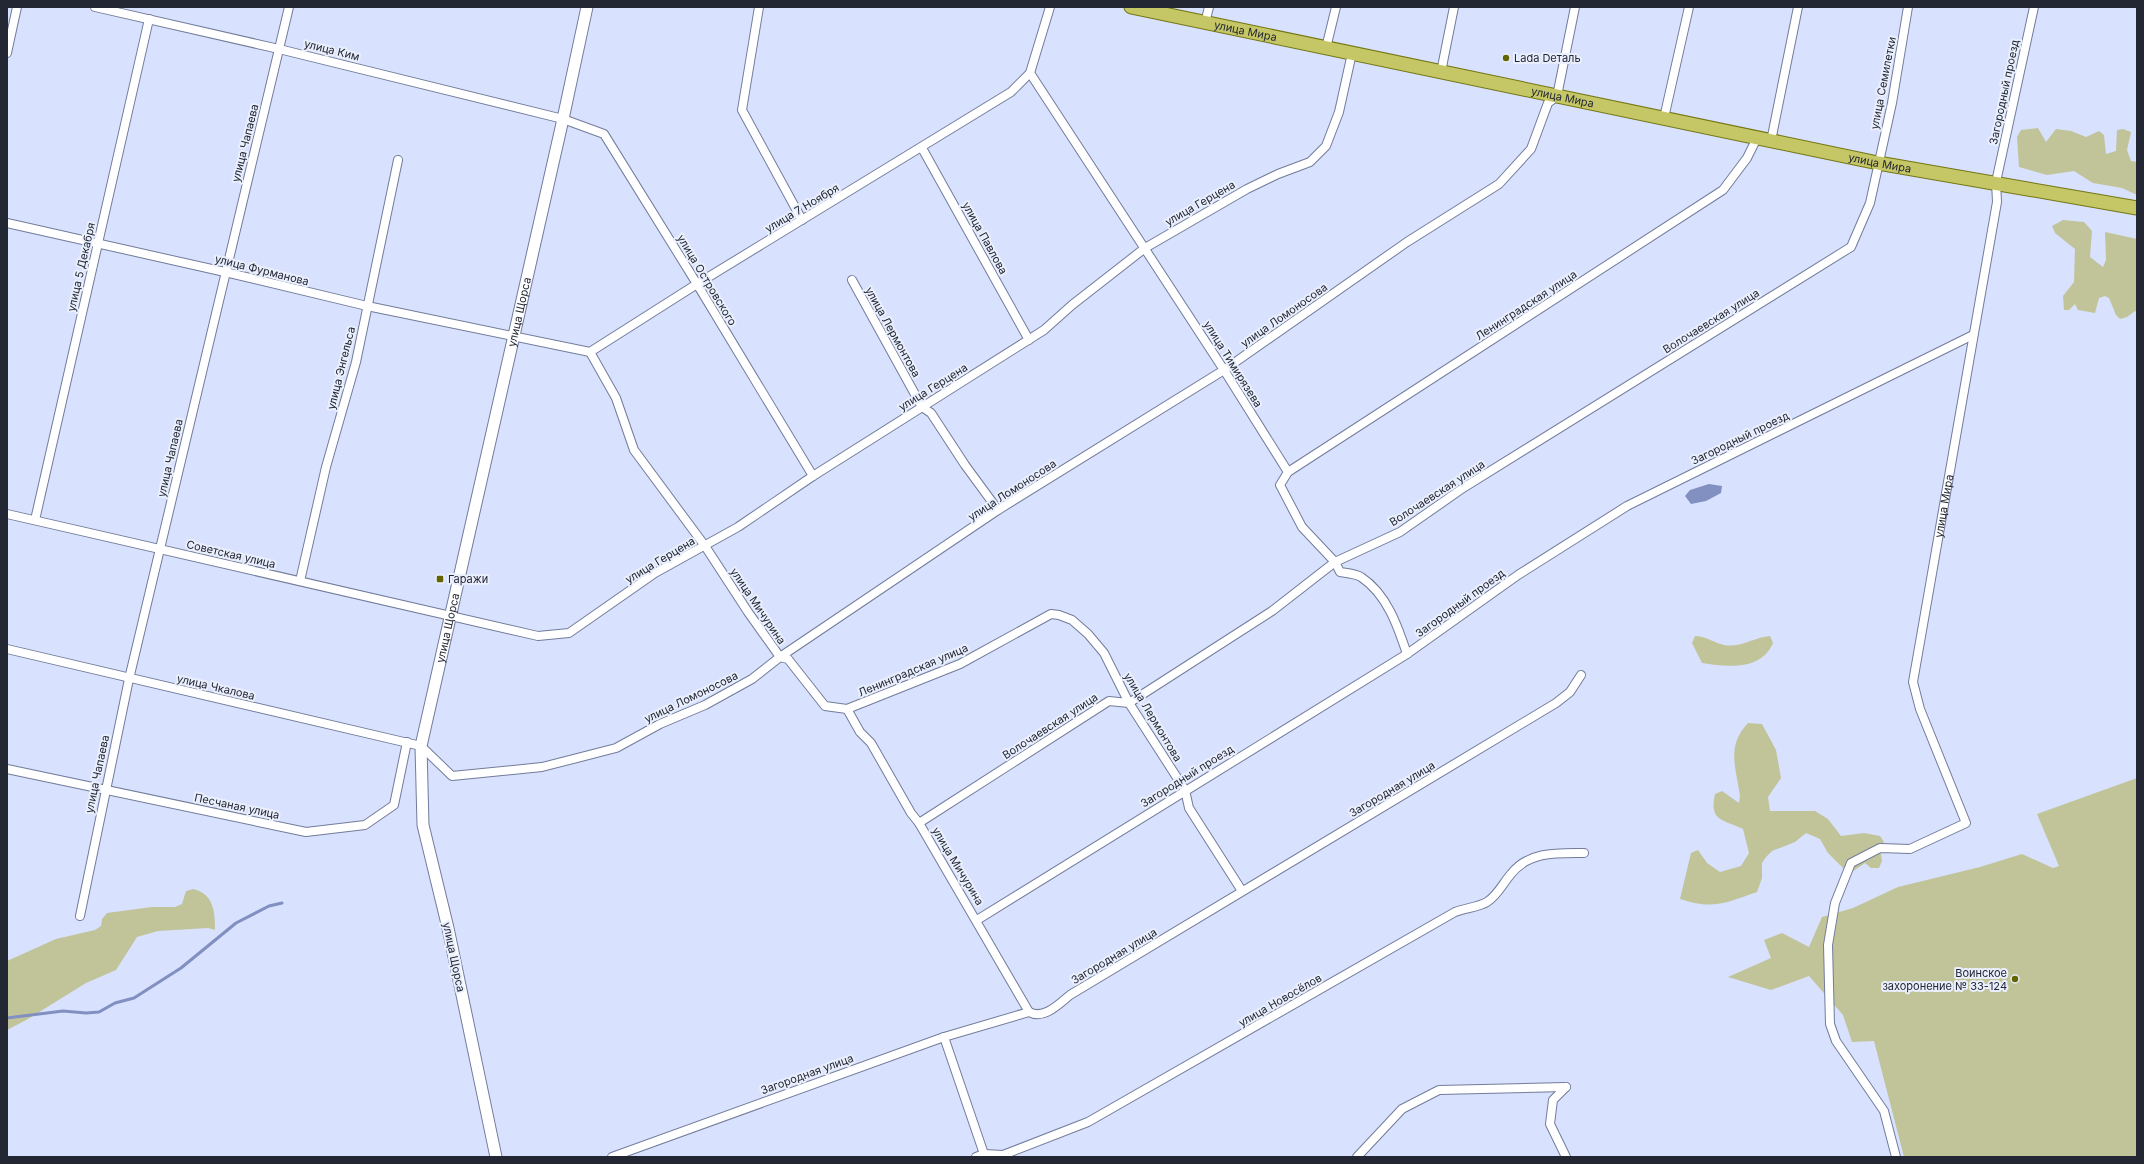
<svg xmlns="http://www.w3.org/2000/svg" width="2144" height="1164" font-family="Inter,sans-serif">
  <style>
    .green { fill: #c1c499 }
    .water { fill: #818fc1 }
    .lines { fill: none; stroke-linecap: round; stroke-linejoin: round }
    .stream { stroke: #818fc1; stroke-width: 3 }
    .minor-casing { stroke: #727c9b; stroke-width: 10 }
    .tertiary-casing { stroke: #727c9b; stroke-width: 13 }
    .primary-casing { stroke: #737612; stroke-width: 15 }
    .minor { stroke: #fff; stroke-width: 8 }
    .tertiary { stroke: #fff; stroke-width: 11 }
    .primary { stroke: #c5c666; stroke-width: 13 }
    .poi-dot { fill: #636400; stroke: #eaeffd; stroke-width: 1.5 }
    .labels { text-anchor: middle; stroke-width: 4; stroke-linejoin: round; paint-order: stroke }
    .street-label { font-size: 11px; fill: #232734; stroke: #eaeffd }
    .poi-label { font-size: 11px; fill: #232734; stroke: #eaeffd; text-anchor: start }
  </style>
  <rect width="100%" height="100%" fill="#d8e1fd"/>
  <g class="green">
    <path d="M2038 128 2046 142 2056 129 2071 131 2086 137 2099 131 2104 135 2106 154 2116 151 2117 130 2123 129 2131 132 2127 150 2131 161 2137 162V195L2122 188 2093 183 2074 171 2047 175 2019 167 2017 137 2021 130Z"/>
    <path d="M2063 220 2084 222 2092 231 2090 257 2103 267 2106 260 2105 232 2137 239V312L2135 311 2127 317 2120 319 2116 315 2109 298 2105 296 2099 298 2095 313 2078 310 2075 304 2069 310H2064L2063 296 2074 282 2075 249 2055 233 2052 226Z"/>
    <path d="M1695 636C1706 636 1714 643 1724 645 1741 648 1755 637 1770 636L1773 643C1761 671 1727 667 1702 663L1692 643Z"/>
    <path d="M1748 723 1762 724 1776 750 1781 778 1768 797 1770 811H1815L1828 819 1841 836 1864 833 1880 836 1884 842 1880 848 1882 861 1879 868H1871L1865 863 1846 876 1844 869 1828 853 1820 839 1806 833 1795 842 1772 851 1766 857 1762 863V878L1757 892C1725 903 1713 910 1680 899L1691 853 1698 850 1707 863 1720 872 1741 866 1749 853 1743 829C1722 819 1709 821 1715 794L1722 791 1739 803 1740 796C1736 768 1726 746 1748 723Z"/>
    <path d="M2137 778V1157H1904L1874 1041 1852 1042 1843 1015 1809 976 1771 990 1728 977 1771 958 1764 940 1782 933 1809 947 1822 917 1853 908 1898 887 1980 867 2022 854 2053 868 2059 866 2037 814Z"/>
    <path d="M193 889C214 894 215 912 215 930L208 928 158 931 137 937 116 970 86 983 28 1019 7 1030V961L56 939 95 930 101 926 102 919 107 913 152 907H175L182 904 186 891Z"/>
  </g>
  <path class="water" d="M1709 484 1722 486 1721 493 1706 501 1691 504 1685 496 1690 490Z"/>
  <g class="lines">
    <path class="stream" d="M7 1018 63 1011 86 1013 99 1012 115 1003 134 998 181 968 236 923 269 906 282 903"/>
    <defs>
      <g id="minor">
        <path d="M95 7 279 49 563 119 604 134 697 284 813 476"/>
        <path d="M759 7 742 110 802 220"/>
        <path d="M1205 23 1209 7"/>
        <path d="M1326 48 1336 7"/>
        <path d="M7 53 17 7"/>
        <path d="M1441 72 1454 7"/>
        <path d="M1030 73 1224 370 1288 472 1280 485 1302 527 1335 562 1340 572C1346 573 1356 574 1361 577 1387 594 1398 627 1407 654"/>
        <path d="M1664 118 1689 7"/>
        <path d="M1771 141 1798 7"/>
        <path d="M922 148 1029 340"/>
        <path d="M7 223 225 272 367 306 590 352 697 284 1011 92 1030 73 1050 7"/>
        <path d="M852 280 922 407 931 413 965 465 998 510"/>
        <path d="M590 352 616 398 634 450 705 546 748 612 780 657 788 659 825 706 847 709 860 732 871 743 911 813 919 823 1029 1012"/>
        <path d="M1288 472 1723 190 1747 158 1757 138"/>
        <path d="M7 514 538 636 569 633 655 573 738 527 813 476 1044 330 1072 305 1145 248 1247 189 1278 174 1310 162 1326 146 1339 112 1352 53"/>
        <path d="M35 520 149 19"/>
        <path d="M300 581 326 467 356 362 398 160"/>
        <path d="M7 649 421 746 452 776 542 767 616 748 660 724 705 705 752 679 780 657 998 510 1224 370 1407 242 1499 184 1531 149 1548 103 1557 96 1575 7"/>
        <path d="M847 709 960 664 1051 614 1059 615 1072 620 1088 634 1104 653 1129 703 1185 790 1189 808 1242 891"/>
        <path d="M7 769 306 832 365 825 394 805 407 742"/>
        <path d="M919 823 1109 701 1129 703 1272 611 1335 562 1400 532 1463 488 1851 247 1870 203 1892 103 1908 7"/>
        <path d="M80 916 129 679 289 7"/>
        <path d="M977 920 1407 654 1518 575 1627 506 1973 335"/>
        <path d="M944 1037 985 1157"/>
        <path d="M1566 1087 1553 1100 1550 1124 1566 1157"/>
        <path d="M612 1157 944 1037 1029 1012C1044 1020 1059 1004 1070 995L1556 703 1570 692 1581 675"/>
        <path d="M976 1157 984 1154 1003 1155 1088 1122 1455 912C1465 908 1479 907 1487 902 1498 895 1503 883 1511 874 1529 851 1558 853 1584 853"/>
        <path d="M1357 1157 1402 1109 1439 1090 1566 1087"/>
        <path id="s1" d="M1896 1157 1884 1111 1836 1041 1830 1024 1828 945 1835 903 1851 863 1880 848 1910 849 1966 823 1920 709 1913 682 1997 202 1996 182 2034 7"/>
      </g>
      <g id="tertiary">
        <path id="s2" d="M496 1157 448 928 423 825 421 746 563 119 587 7"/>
      </g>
      <g id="primary">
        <path id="s3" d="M1131 7 1878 163 2137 208"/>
      </g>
    </defs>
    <use href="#minor" class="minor-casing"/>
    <use href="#tertiary" class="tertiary-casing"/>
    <use href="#primary" class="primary-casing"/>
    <use href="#minor" class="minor"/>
    <use href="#tertiary" class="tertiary"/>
    <use href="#primary" class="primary"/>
  </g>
  <g class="poi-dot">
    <circle cx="1506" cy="58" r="4"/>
    <rect x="436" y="575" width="8" height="8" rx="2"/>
    <circle cx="2015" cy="979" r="4"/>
  </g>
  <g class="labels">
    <g class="street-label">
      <text dy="4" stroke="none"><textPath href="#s3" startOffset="117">улица Мира</textPath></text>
      <text transform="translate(332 50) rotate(14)" y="4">улица Ким</text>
      <text transform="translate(1883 83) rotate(-79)" y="4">улица Семилетки</text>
      <text transform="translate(2004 92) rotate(-78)" y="4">Загородный проезд</text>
      <text dy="4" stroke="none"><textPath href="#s3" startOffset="441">улица Мира</textPath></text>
      <text transform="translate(245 143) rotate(-76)" y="4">улица Чапаева</text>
      <text dy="4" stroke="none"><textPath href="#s3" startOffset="765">улица Мира</textPath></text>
      <text transform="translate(1200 203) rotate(-30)" y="4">улица Герцена</text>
      <text transform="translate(802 208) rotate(-31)" y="4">улица 7 Ноября</text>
      <text transform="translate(985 238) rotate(61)" y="4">улица Павлова</text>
      <text transform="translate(81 267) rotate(-77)" y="4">улица 5 Декабря</text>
      <text transform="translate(262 270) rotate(14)" y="4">улица Фурманова</text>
      <text transform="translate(707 280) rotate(59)" y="4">улица Островского</text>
      <text transform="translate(1526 305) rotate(-33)" y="4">Ленинградская улица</text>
      <text dy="4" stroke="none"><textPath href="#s2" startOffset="864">улица Щорса</textPath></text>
      <text transform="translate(1284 315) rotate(-35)" y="4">улица Ломоносова</text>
      <text transform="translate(1711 321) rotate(-32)" y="4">Волочаевская улица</text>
      <text transform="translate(893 332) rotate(61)" y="4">улица Лермонтова</text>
      <text transform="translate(1233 364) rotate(58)" y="4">улица Тимирязева</text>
      <text transform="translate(341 368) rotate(-76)" y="4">улица Энгельса</text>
      <text transform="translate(933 387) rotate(-32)" y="4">улица Герцена</text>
      <text transform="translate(1740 438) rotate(-26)" y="4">Загородный проезд</text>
      <text transform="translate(170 458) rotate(-77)" y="4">улица Чапаева</text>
      <text transform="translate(1012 490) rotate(-33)" y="4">улица Ломоносова</text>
      <text transform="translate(1437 493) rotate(-33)" y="4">Волочаевская улица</text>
      <text dy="4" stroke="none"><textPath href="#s1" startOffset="769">улица Мира</textPath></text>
      <text transform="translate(231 554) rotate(13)" y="4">Советская улица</text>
      <text transform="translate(660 560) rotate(-31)" y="4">улица Герцена</text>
      <text transform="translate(1460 603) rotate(-36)" y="4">Загородный проезд</text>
      <text transform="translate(758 606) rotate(56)" y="4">улица Мичурина</text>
      <text dy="4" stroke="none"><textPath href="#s2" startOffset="540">улица Щорса</textPath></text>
      <text transform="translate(913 670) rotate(-23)" y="4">Ленинградская улица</text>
      <text transform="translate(216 687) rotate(13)" y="4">улица Чкалова</text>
      <text transform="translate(691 697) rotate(-26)" y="4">улица Ломоносова</text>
      <text transform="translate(1153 717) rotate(59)" y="4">улица Лермонтова</text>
      <text transform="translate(1050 726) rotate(-33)" y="4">Волочаевская улица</text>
      <text transform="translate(97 774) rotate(-78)" y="4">улица Чапаева</text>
      <text transform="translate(1187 776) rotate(-32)" y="4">Загородный проезд</text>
      <text transform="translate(1392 789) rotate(-31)" y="4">Загородная улица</text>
      <text transform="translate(237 806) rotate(12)" y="4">Песчаная улица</text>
      <text transform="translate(958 866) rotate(59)" y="4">улица Мичурина</text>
      <text transform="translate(1114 956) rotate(-31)" y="4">Загородная улица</text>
      <text transform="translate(454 957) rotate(78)" y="4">улица Щорса</text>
      <text transform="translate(1280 1000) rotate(-30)" y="4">улица Новосёлов</text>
      <text transform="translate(807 1074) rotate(-20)" y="4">Загородная улица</text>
    </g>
    <g class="poi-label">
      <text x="1514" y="62">Lada Dеталь</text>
      <text x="448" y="583">Гаражи</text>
      <text x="2007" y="977" text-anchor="end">Воинское<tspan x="2007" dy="13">захоронение № 33-124</tspan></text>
    </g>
  </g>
  <rect width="2144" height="1164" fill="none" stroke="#232734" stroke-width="16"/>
</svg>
